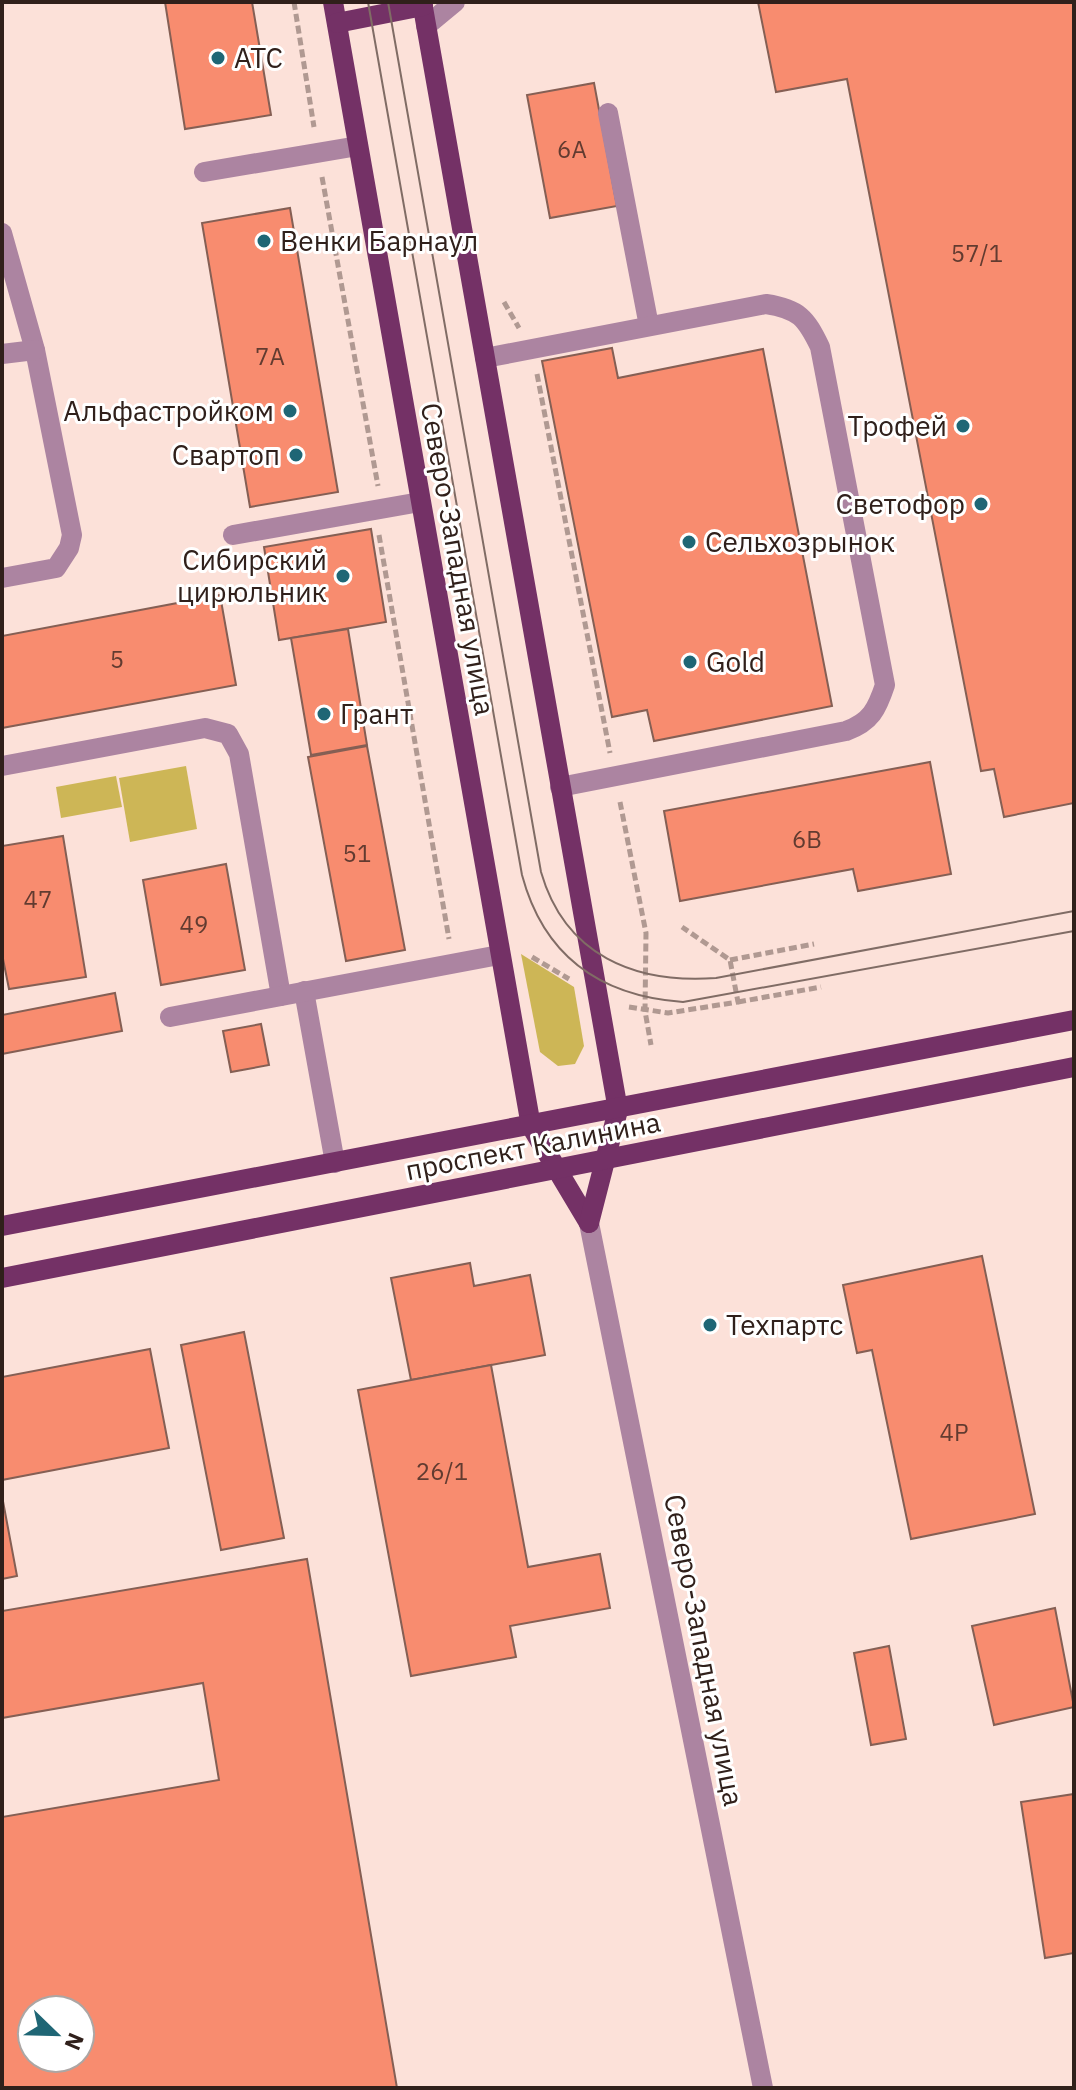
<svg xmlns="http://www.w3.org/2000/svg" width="1076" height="2090" font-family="'IBM Plex Sans',sans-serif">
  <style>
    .green { fill: #cdb656 }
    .building { fill: #f88c6f; stroke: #855f54; stroke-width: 2; fill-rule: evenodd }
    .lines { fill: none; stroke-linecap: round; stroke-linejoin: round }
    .path { stroke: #b09992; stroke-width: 5; stroke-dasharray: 8 4; stroke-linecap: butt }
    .minor { stroke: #ac84a1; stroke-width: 20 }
    .major { stroke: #743166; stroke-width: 20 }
    .tram { stroke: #806c65; stroke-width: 2 }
    .poi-dot { fill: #1f6675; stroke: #fff; stroke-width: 3 }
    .labels { text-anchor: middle; stroke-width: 6; stroke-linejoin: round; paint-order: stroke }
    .number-label { font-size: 24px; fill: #623b30 }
    .poi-label { font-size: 28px; fill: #30201b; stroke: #fff; text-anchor: start }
    .street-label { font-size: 28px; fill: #30201b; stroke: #fff }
  </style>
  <rect width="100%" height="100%" fill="#fce1d9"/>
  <g class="green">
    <path d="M186 766 197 829 130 842 119 778Z"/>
    <path d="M116 776 122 807 61 818 56 787Z"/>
    <path d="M521 954 574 987 584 1046 575 1064 558 1066 540 1052Z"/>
  </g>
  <g class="building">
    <path d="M165 2H252L271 115 185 129Z"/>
    <path d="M758 2H1074V803L1004 817 994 769 981 771 847 79 776 92Z"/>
    <path d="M594 83 617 206 550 218 527 95Z"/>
    <path d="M290 208 338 492 250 507 202 223Z"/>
    <path d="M612 348 618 378 763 349 832 706 654 741 647 710 612 717 542 361Z"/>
    <path d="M371 529 386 622 279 640 264 547Z"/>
    <path d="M220 595 236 685 2 728V636Z"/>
    <path d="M348 629 367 745 311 755 291 638Z"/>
    <path d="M367 746 405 950 346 961 308 757Z"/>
    <path d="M930 762 951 874 858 891 853 869 680 901 664 811Z"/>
    <path d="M63 836 86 977 9 989 2 954V846Z"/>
    <path d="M226 864 245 970 161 985 143 880Z"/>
    <path d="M115 993 122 1031 2 1054V1015Z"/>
    <path d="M261 1024 269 1065 231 1072 223 1031Z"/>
    <path d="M982 1256 1035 1514 911 1539 872 1350 857 1353 843 1285Z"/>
    <path d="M470 1263 474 1286 530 1275 545 1355 411 1380 391 1278Z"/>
    <path d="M244 1332 284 1538 221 1550 181 1345Z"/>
    <path d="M150 1349 169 1448 2 1480V1377Z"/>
    <path d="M491 1365 528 1567 600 1554 610 1608 510 1626 516 1657 411 1676 358 1390Z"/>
    <path d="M2 1496 17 1576 2 1579Z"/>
    <path d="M307 1559 397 2088H2V1817L219 1780 203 1683 2 1718V1611ZM32 2010H80V2058H32Z"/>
    <path d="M1055 1608 1074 1707 994 1725 972 1626Z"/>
    <path d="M889 1646 906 1739 871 1745 854 1653Z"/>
    <path d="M1074 1794V1953L1045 1958 1021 1802Z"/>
  </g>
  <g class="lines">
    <g class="path">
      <path d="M294 2 314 127"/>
      <path d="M322 177 378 486"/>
      <path d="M504 302 519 328"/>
      <path d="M537 374 610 753"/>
      <path d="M379 535 449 939"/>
      <path d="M620 802 646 933 645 1011 651 1045"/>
      <path d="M532 957 569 979"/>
      <path d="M730 960 814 944"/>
      <path d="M738 1002 821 987"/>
      <path d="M629 1007 668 1013 738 1002 730 960 682 927"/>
    </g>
    <g class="minor">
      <path d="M426 26 455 2"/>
      <path d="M608 113 649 326"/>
      <path d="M204 172 358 146"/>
      <path d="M2 233 35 350 72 535 69 548 56 568 2 578"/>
      <path d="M2 354 35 350"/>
      <path d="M485 358 766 304C799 309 806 318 820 347L885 685C877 709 871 722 846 731L560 787"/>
      <path d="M233 535 420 502"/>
      <path d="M2 766 205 728 228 734 239 754 281 996"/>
      <path d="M304 991 335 1163"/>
      <path d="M170 1017 499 955"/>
      <path d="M589 1223 763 2088"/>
    </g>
    <g class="major">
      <path d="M333 2 531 1126 589 1223"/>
      <path d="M422 2 618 1110 589 1223"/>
      <path d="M337 23 423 6"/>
      <path d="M2 1226 1074 1020"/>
      <path d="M2 1278 1074 1067"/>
    </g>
    <g class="tram">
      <path d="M368 2 522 875C544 957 600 996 683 1002L1074 931"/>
      <path d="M388 2 541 872C565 955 634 984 716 978L1074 911"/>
    </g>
  </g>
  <g class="poi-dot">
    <circle cx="218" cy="58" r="8"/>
    <circle cx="264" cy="241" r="8"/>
    <circle cx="290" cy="411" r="8"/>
    <circle cx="963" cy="426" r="8"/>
    <circle cx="296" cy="455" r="8"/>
    <circle cx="981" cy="504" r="8"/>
    <circle cx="689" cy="542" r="8"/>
    <circle cx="343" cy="576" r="8"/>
    <circle cx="690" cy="662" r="8"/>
    <circle cx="324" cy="714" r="8"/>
    <circle cx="710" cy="1325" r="8"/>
  </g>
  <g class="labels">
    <g class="number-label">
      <text x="572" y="158">6А</text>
      <text x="977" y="262">57/1</text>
      <text x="270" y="365">7А</text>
      <text x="117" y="668">5</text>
      <text x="807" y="848">6В</text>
      <text x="357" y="862">51</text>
      <text x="38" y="908">47</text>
      <text x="194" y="933">49</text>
      <text x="954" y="1441">4Р</text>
      <text x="442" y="1480">26/1</text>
    </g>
    <g class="poi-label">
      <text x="234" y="68">АТС</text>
      <text x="280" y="251">Венки Барнаул</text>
      <text x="274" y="421" text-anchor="end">Альфастройком</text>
      <text x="947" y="436" text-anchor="end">Трофей</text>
      <text x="280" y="465" text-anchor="end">Свартоп</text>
      <text x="965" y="514" text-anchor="end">Светофор</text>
      <text x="705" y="552">Сельхозрынок</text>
      <text x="327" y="570" text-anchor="end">Сибирский<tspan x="327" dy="32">цирюльник</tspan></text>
      <text x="706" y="672">Gold</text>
      <text x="340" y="724">Грант</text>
      <text x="726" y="1335">Техпартс</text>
    </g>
    <g class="street-label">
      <text transform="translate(458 559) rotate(80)" y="10">Северо-Западная улица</text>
      <text transform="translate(533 1146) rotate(-11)" y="10">проспект Калинина</text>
      <text transform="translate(704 1650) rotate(79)" y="10">Северо-Западная улица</text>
    </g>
  </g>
  <rect width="1076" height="2090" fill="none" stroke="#30201b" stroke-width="8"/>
  <g transform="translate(56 2034) rotate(113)"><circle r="38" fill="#ffffff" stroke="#aca6a4" stroke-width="2"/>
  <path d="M0-6L14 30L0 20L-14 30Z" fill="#1f6675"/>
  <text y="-12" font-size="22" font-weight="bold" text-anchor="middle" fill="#30201b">N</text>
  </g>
</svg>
